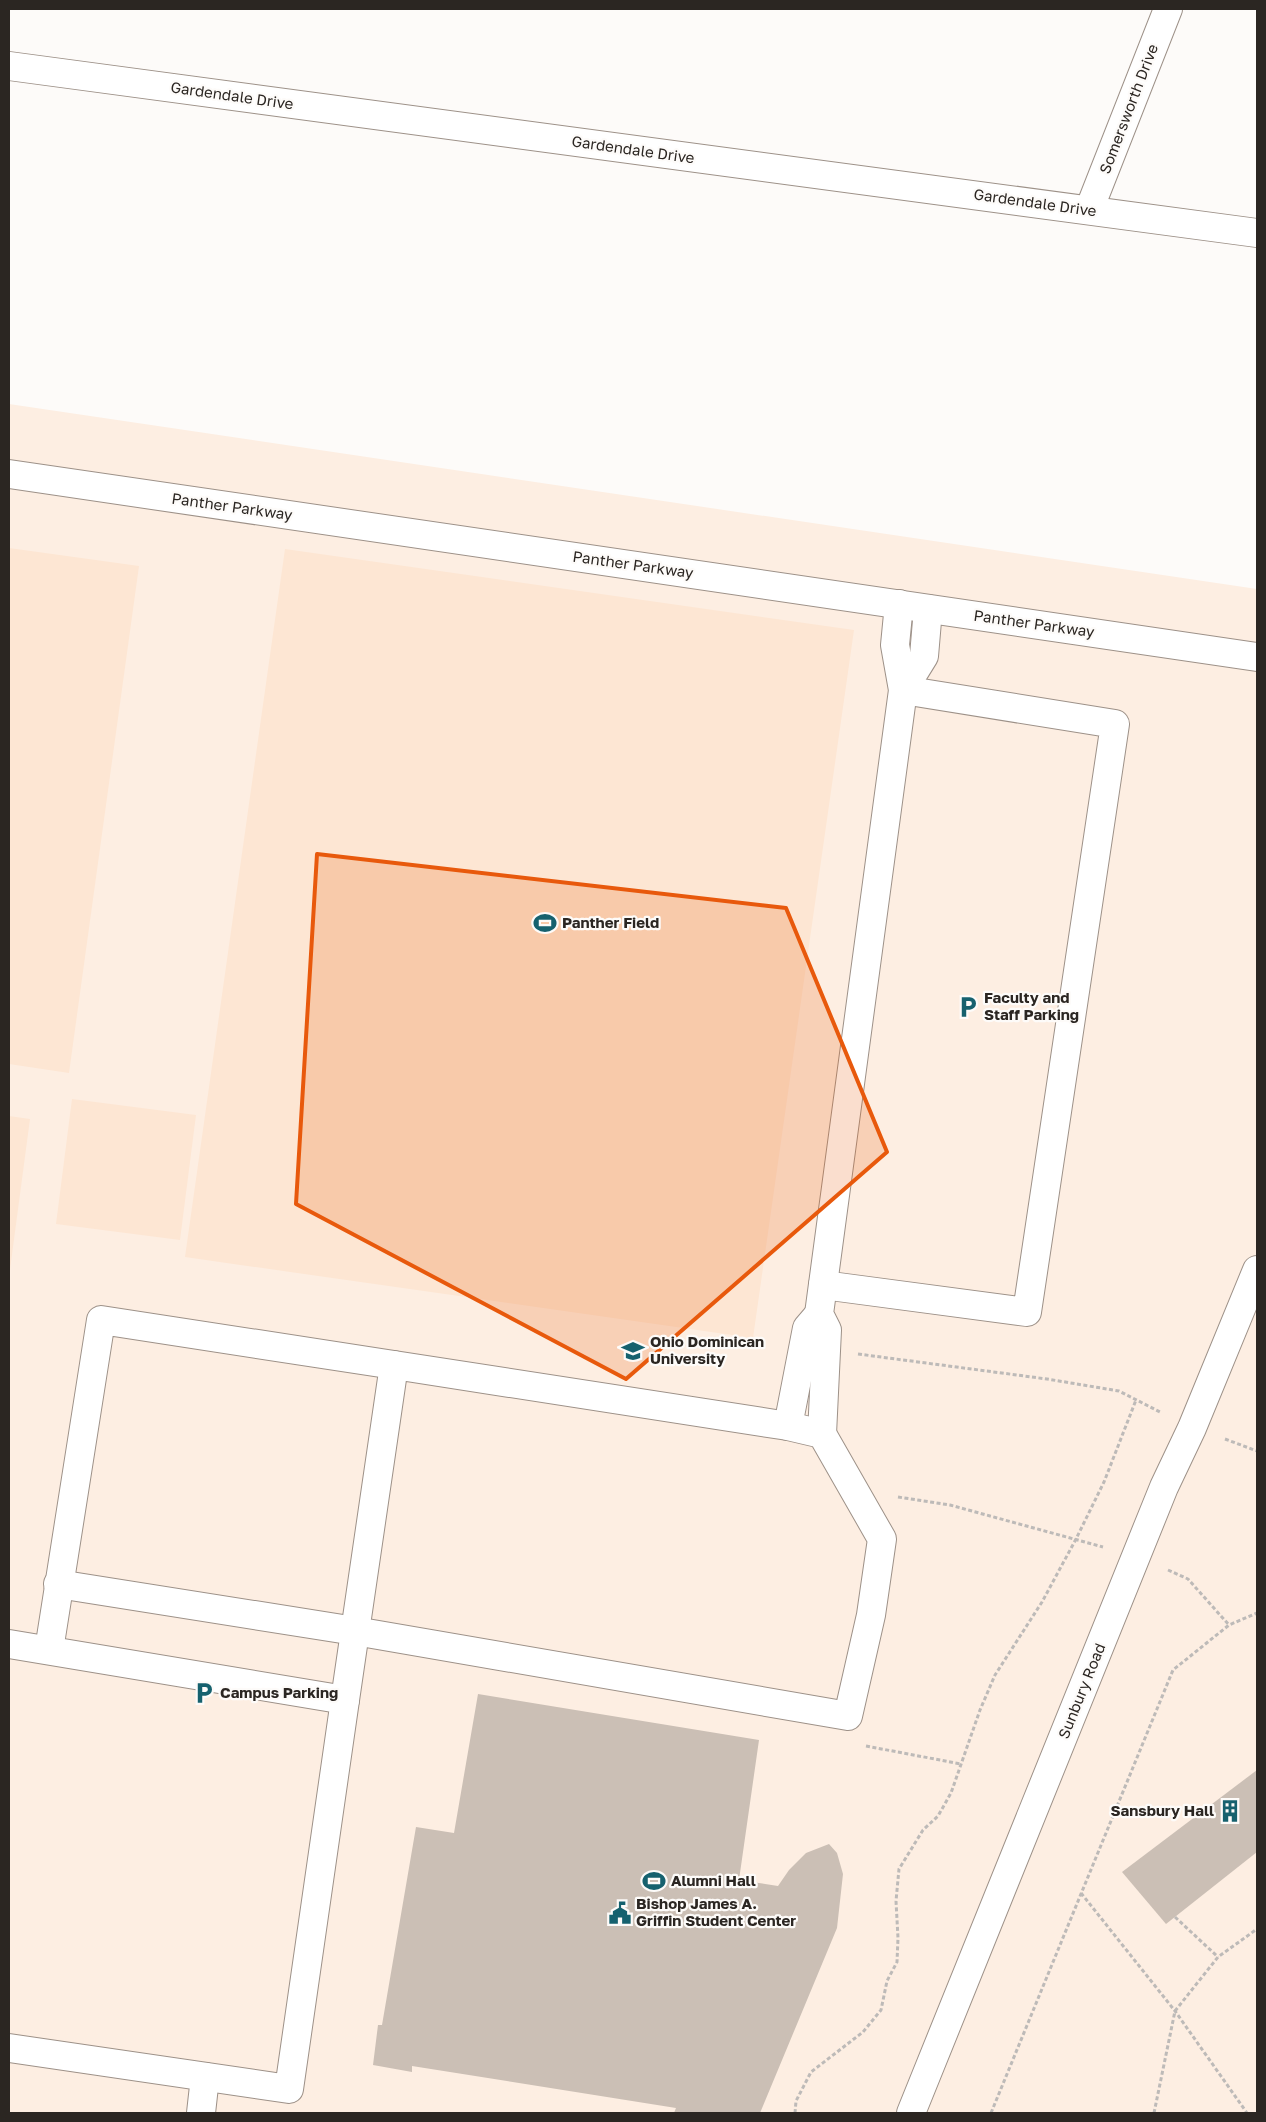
<svg xmlns="http://www.w3.org/2000/svg" width="1266" height="2122" font-family="'Golos Text',sans-serif">
  <style>
    .built { fill: #fdeee2 }
    .green { fill: #fde6d3 }
    .building { fill: #cbbfb5 }
    .lines { fill: none; stroke-linecap: round; stroke-linejoin: round }
    .minor-casing { stroke: #9d9188; stroke-width: 30 }
    .major-casing { stroke: #9d9188; stroke-width: 30 }
    .path { stroke: #bdbab8; stroke-width: 3; stroke-dasharray: 4 2.5; stroke-linecap: butt }
    .minor { stroke: #fff; stroke-width: 28 }
    .major { stroke: #fff; stroke-width: 28 }
    .marked { fill: #e8590c; fill-opacity: 0.2; stroke: #e8590c; stroke-width: 4; stroke-linejoin: round }
    .labels { text-anchor: middle; stroke-width: 4.5; stroke-linejoin: round; paint-order: stroke }
    .street-label { font-size: 15px; fill: #2b2622; stroke: #fdfbf9 }
    .poi-label { font-size: 15px; font-weight: bold; fill: #2b2622; stroke: #fdfbf9; text-anchor: start }
  </style>
  <rect width="100%" height="100%" fill="#fdfbf9"/>
  <path class="built" d="M9 404 1257 589V2113H9Z"/>
  <g class="green">
    <path d="M9 548 139 566 69 1073 9 1064Z"/>
    <path d="M285 549 854 630 753 1338 185 1257Z"/>
    <path d="M72 1099 196 1115 180 1240 56 1224Z"/>
    <path d="M9 1116 30 1119 9 1277Z"/>
  </g>
  <g class="building">
    <path d="M478 1694 759 1740 739 1880 778 1886 789 1870 806 1853 829 1844 837 1853 843 1874 837 1928 760 2113H674L676 2108 412 2066V2072L373 2065 378 2025H382L416 1827 454 1833Z"/>
    <path d="M1257 1770V1852L1166 1924 1122 1872Z"/>
  </g>
  <g class="lines">
    <defs>
      <g id="minor">
        <path d="M9 66 1257 233"/>
        <path d="M1089 210 1168 9"/>
        <path d="M9 474 1257 657"/>
        <path d="M903 690 924 656 928 609"/>
        <path d="M823 1285 1027 1312 1115 724 903 690"/>
        <path d="M788 1426 807 1328 819 1314"/>
        <path d="M822 1434 827 1330 819 1314 903 690 895 645 899 604"/>
        <path d="M9 1644 345 1700C361 1588 377 1476 394 1365L788 1426 822 1434 882 1539 871 1615 848 1716 355 1631 58 1584"/>
        <path d="M49 1650 101 1320 394 1365"/>
        <path d="M9 2048 289 2089 345 1700"/>
        <path d="M201 2113 205 2077"/>
      </g>
      <path id="major" d="M911 2113 1164 1487 1192 1428 1257 1270"/>
    </defs>
    <use href="#minor" class="minor-casing"/>
    <use href="#major" class="major-casing"/>
    <g class="path">
      <path d="M858 1354 1047 1379 1119 1391 1162 1413"/>
      <path d="M1225 1439 1257 1451"/>
      <path d="M898 1497 950 1505 1103 1547"/>
      <path d="M1168 1570 1188 1579 1229 1625"/>
      <path d="M866 1746 961 1764"/>
      <path d="M1081 1893 1175 2011 1247 2113"/>
      <path d="M1175 1917 1218 1957"/>
      <path d="M795 2113 796 2101 811 2072 863 2032 881 2010 887 1981 897 1962 898 1938 896 1901 899 1869 923 1830 938 1816 951 1793 980 1710 995 1675 1042 1602 1076 1539 1104 1482 1136 1400"/>
      <path d="M991 2113 1173 1670 1229 1625 1257 1613"/>
      <path d="M1154 2113 1175 2011 1218 1957 1257 1929"/>
    </g>
    <use href="#minor" class="minor"/>
    <use href="#major" class="major"/>
  </g>
  <path class="marked" d="M317 854 786 908 887 1152 626 1379 296 1204Z"/>
  <defs>
    <symbol id="stadium-bare" viewBox="-9 -9 18 18"><path d="M0-5a6.5 5 0 1 0 0 10a6.5 5 0 1 0 0-10ZM-3.5-1.8h7v3.6h-7Z" fill="#16616e" stroke="#fdfbf9" stroke-width="2.5" paint-order="stroke"/></symbol>
    <symbol id="parking-bare" viewBox="-9 -9 18 18"><path d="M-3.5-5.5H1a3.5 3.5 0 0 1 0 7H-1V5.5H-3.5ZM-1-3.4V-.6H.8a1.4 1.4 0 0 0 0-2.8Z" fill="#16616e" stroke="#fdfbf9" stroke-width="2.5" paint-order="stroke"/></symbol>
    <symbol id="university-bare" viewBox="-9 -9 18 18"><path d="M0-5L7-2L0 1L-7-2ZM-4 1L0 2.5L4 1V4Q0 6-4 4Z" fill="#16616e" stroke="#fdfbf9" stroke-width="2.5" paint-order="stroke"/></symbol>
    <symbol id="building-bare" viewBox="-9 -9 18 18"><path d="M-4-6H4V6H1V3H-1V6H-4ZM-2.5-4.3h1.7v1.8h-1.7ZM.8-4.3h1.7v1.8H.8ZM-2.5-1h1.7V.8h-1.7ZM.8-1h1.7V.8H.8Z" fill="#16616e" stroke="#fdfbf9" stroke-width="2.5" paint-order="stroke"/></symbol>
    <symbol id="civic-bare" viewBox="-9 -9 18 18"><path d="M-.6-6.5H3V-4.5H.6V-3L4-1V1h2V6H-6V1h2V-1L-.6-3ZM-1.2 2.5V6h2.4V2.5Z" fill="#16616e" stroke="#fdfbf9" stroke-width="2.5" paint-order="stroke"/></symbol>
  </defs>
  <g fill-rule="evenodd">
    <use href="#stadium-bare" x="529" y="907" width="32" height="32"/>
    <use href="#parking-bare" x="952" y="991" width="32" height="32"/>
    <use href="#university-bare" x="617" y="1335" width="32" height="32"/>
    <use href="#parking-bare" x="188" y="1677" width="32" height="32"/>
    <use href="#building-bare" x="1214" y="1795" width="32" height="32"/>
    <use href="#stadium-bare" x="638" y="1865" width="32" height="32"/>
    <use href="#civic-bare" x="604" y="1897" width="32" height="32"/>
  </g>
  <g class="labels">
    <g class="street-label">
      <text transform="translate(232 96) rotate(8)" y="5">Gardendale Drive</text>
      <text transform="translate(1129 109) rotate(-69)" y="5">Somersworth Drive</text>
      <text transform="translate(633 150) rotate(8)" y="5">Gardendale Drive</text>
      <text transform="translate(1035 203) rotate(8)" y="5">Gardendale Drive</text>
      <text transform="translate(232 507) rotate(8)" y="5">Panther Parkway</text>
      <text transform="translate(633 565) rotate(8)" y="5">Panther Parkway</text>
      <text transform="translate(1034 624) rotate(8)" y="5">Panther Parkway</text>
      <text transform="translate(1082 1691) rotate(-68)" y="5">Sunbury Road</text>
    </g>
    <g class="poi-label">
      <text x="562" y="928">Panther Field</text>
      <text x="984" y="1003">Faculty and<tspan x="984" dy="17">Staff Parking</tspan></text>
      <text x="650" y="1347">Ohio Dominican<tspan x="650" dy="17">University</tspan></text>
      <text x="220" y="1698">Campus Parking</text>
      <text x="1214" y="1816" text-anchor="end">Sansbury Hall</text>
      <text x="671" y="1886">Alumni Hall</text>
      <text x="636" y="1909">Bishop James A.<tspan x="636" dy="17">Griffin Student Center</tspan></text>
    </g>
  </g>
  <rect width="1266" height="2122" fill="none" stroke="#2b2622" stroke-width="20"/>
</svg>
